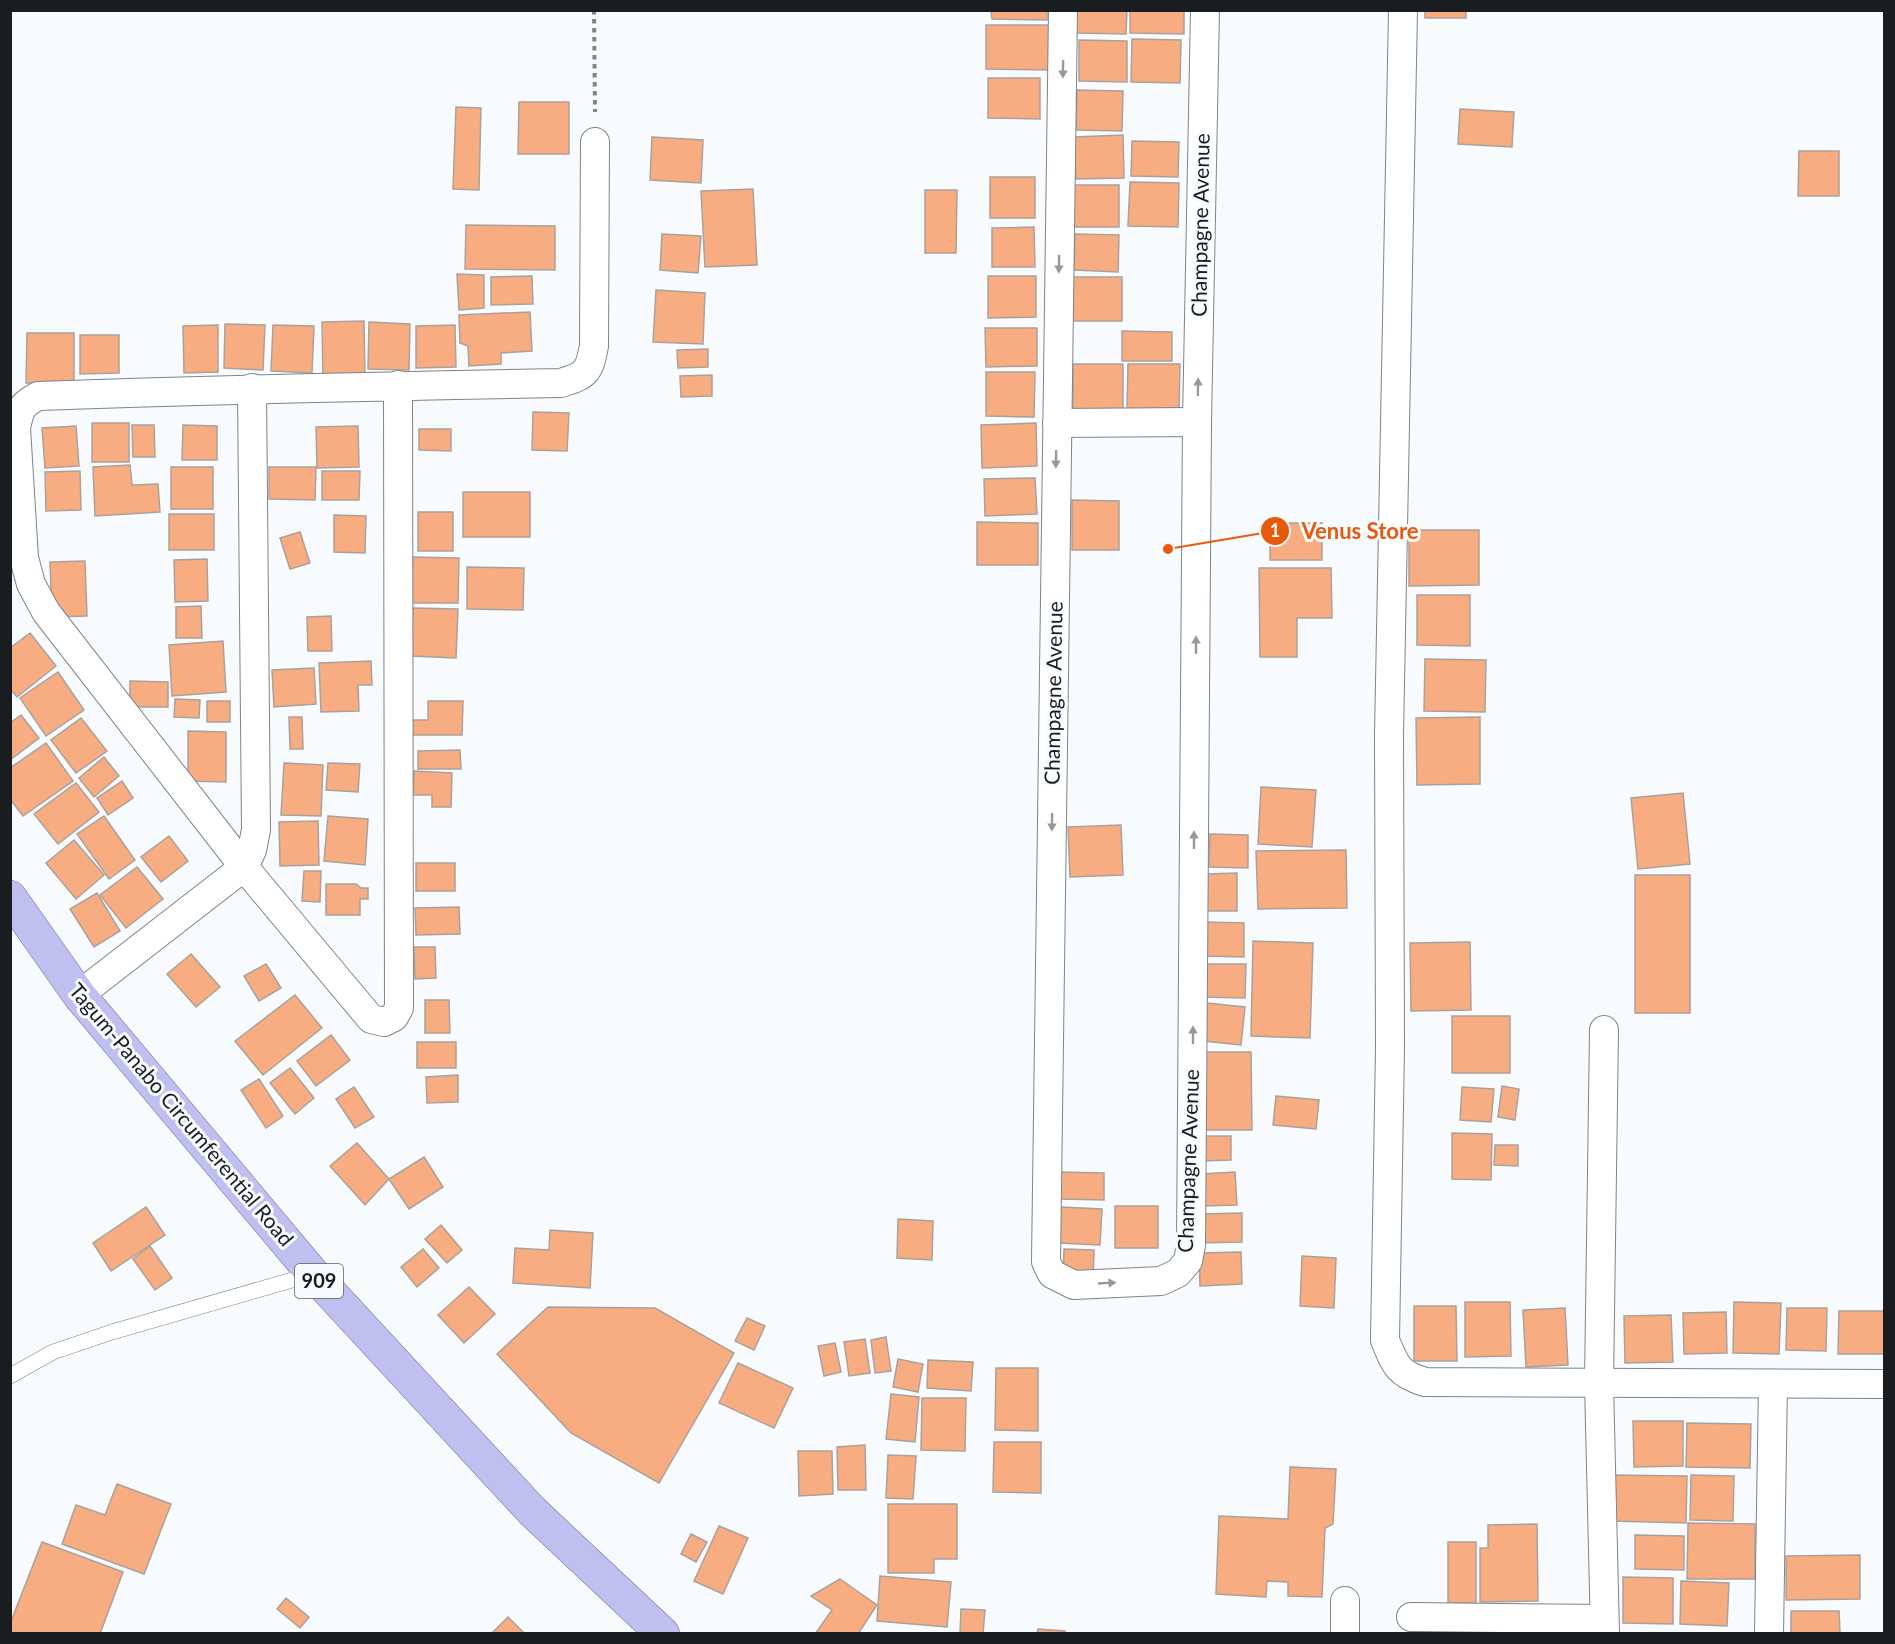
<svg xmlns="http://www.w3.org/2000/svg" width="1895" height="1644" font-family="Lato,sans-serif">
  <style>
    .building { fill: #f8ac82; stroke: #aca19a; stroke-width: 1.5 }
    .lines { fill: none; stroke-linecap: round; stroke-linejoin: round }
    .lane-casing { stroke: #7c848c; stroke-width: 16 }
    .street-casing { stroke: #7c848c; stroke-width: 30 }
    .primary-casing { stroke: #696ca1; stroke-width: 34 }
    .path { stroke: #818588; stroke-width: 4; stroke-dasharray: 4.5 4.5; stroke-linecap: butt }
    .lane { stroke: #fff; stroke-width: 15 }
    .street { stroke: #fff; stroke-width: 28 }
    .primary { stroke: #bfc0f0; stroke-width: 33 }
    .oneway { fill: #98999b }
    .labels { text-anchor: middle; stroke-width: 6; stroke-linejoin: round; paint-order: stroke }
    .shield { fill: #f7fbfe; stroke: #5c6063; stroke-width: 1.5 }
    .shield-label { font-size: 20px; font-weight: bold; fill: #191d20 }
    .street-label { font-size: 21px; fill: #191d20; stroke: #f7fbfe }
    .leader { fill: none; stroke: #e8590c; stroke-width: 2 }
    .callout-dot { fill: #e8590c; stroke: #f7fbfe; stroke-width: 2 }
    .mark-label { font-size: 18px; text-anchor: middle; font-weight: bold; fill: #fff }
    .callout-label { font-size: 22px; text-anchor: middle; font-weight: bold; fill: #e8590c; stroke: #f7fbfe; stroke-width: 6; stroke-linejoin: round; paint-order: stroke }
  </style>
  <rect width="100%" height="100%" fill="#f7fbfe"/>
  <g class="building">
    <path d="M991 10H1047V20L992 19Z"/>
    <path d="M1077 10H1127L1126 34 1076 33Z"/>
    <path d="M1130 10H1184V34L1130 33Z"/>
    <rect x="1425" y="10" width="41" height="8"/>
    <path d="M986 25H1050V70L986 69Z"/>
    <path d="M1132 39 1181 40 1180 83 1131 82Z"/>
    <path d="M1079 40 1127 41V82L1079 81Z"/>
    <path d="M988 78H1040V119L988 118Z"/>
    <path d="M1077 90 1123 91 1122 131 1076 130Z"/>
    <path d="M519 102H569V154H518Z"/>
    <path d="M456 107 481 108 479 190 453 189Z"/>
    <path d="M1460 109 1514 112 1512 147 1458 144Z"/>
    <path d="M1123 135 1124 178 1076 179 1074 137Z"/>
    <path d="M652 137 703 140 701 183 650 180Z"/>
    <path d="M1132 141 1179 142 1178 177 1131 176Z"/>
    <path d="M1799 151H1839V196H1798Z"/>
    <rect x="990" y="177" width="45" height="41"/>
    <path d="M1130 182 1179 183 1178 227 1128 226Z"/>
    <rect x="1074" y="185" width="45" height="42"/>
    <path d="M753 189 757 265 705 267 701 191Z"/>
    <path d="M925 190H957L956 253H925Z"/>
    <path d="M466 225 555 226V270L465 269Z"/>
    <path d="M1034 227 1035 267H992V228Z"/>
    <path d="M662 234 701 236 698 273 660 270Z"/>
    <path d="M1075 234 1119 235 1118 272 1074 270Z"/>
    <path d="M457 274 484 275V308L459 310Z"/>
    <path d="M532 276 533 304 491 305V277Z"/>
    <path d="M988 276H1036V317L988 318Z"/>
    <rect x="1073" y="277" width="49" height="44"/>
    <path d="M656 290 705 293 703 344 653 342Z"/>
    <path d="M530 312 532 351 501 353V364L469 366 468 346 460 343 459 315Z"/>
    <path d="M364 321 365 382 323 383 322 322Z"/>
    <path d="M369 322 410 324 409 370 368 369Z"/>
    <path d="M225 324 265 325 263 370 224 368Z"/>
    <path d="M218 325V372L184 373 183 326Z"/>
    <path d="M273 325 314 326 312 373 271 371Z"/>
    <path d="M455 325 456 367 416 368V326Z"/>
    <path d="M985 328H1037V366L986 367Z"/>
    <path d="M1122 331 1172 332V361H1122Z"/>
    <path d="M27 333H74V383H26Z"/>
    <path d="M80 335H119V373L80 374Z"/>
    <path d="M708 349V367L678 368 677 350Z"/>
    <path d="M1073 364H1123V410L1073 409Z"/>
    <path d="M1128 364H1180L1179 409H1127Z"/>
    <path d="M986 372H1035L1034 417 986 416Z"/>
    <path d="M712 375V396L681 397 680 376Z"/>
    <path d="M533 412 569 413 567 451 532 450Z"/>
    <rect x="92" y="423" width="37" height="39"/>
    <path d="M1036 423 1037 466 982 468 981 425Z"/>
    <path d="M132 425H154L155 457H133Z"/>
    <path d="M183 425 217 426V460H182Z"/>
    <path d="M76 426 79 466 45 468 42 428Z"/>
    <path d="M358 426 359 467 317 468 316 427Z"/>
    <path d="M419 429H451V451L419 450Z"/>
    <path d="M130 465 132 485 158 484 160 512 95 516 93 467Z"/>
    <rect x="171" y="467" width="42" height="42"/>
    <path d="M269 467H316L315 500 269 499Z"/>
    <path d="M80 471 81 510 46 511 45 472Z"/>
    <path d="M322 471H360L359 500H322Z"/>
    <path d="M1035 478 1037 514 985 516 984 479Z"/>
    <rect x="463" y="492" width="67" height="45"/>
    <path d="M1072 500 1119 501V550H1072Z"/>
    <rect x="418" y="512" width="35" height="39"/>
    <rect x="169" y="514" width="45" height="36"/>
    <path d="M334 515 366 516 365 553 334 552Z"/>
    <path d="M977 522 1038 523V565H977Z"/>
    <rect x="1270" y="523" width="52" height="37"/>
    <path d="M1409 530H1479V585L1409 586Z"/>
    <path d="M300 532 310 563 290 569 280 538Z"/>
    <path d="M413 557 459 558 458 603H411Z"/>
    <path d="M207 559 208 601 175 602 174 560Z"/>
    <path d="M85 561 87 616 52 617 50 562Z"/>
    <path d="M467 567 524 568 523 610 467 609Z"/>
    <path d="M1259 568H1331L1332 618H1297V657H1260Z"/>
    <path d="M1417 595H1470V646L1417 645Z"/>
    <path d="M201 606 202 638H176V607Z"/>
    <path d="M413 608 458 609 456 658 411 656Z"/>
    <path d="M331 616 332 651H308L307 617Z"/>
    <path d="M30 633 56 666 17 697 10 689V648Z"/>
    <path d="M223 641 226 692 172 696 169 645Z"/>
    <path d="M1425 659 1486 660 1485 712 1424 711Z"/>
    <path d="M371 661 372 685H358L359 711 321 712 319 663Z"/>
    <path d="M314 668 316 704 274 707 272 670Z"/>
    <path d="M58 672 84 710 46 736 20 698Z"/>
    <path d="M130 681 168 682V707H130Z"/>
    <path d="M175 699 200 700 199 718 174 717Z"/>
    <rect x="207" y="701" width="23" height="21"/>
    <path d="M428 701H463L462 735H411V720H428Z"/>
    <path d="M21 715 39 738 10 760V723Z"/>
    <path d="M289 717H302L303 749H290Z"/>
    <path d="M1480 717V784L1417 785 1416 718Z"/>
    <path d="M81 718 107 751 76 773 51 740Z"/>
    <path d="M188 731 226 732V782L188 781Z"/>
    <path d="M46 743 73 781 23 816 10 799V768Z"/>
    <path d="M460 750 461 769H418V751Z"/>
    <path d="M104 757 119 776 94 797 79 778Z"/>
    <path d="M284 763 323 765 321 816 281 815Z"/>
    <path d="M328 763 360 764 358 792 326 790Z"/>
    <path d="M414 771 452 773 451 807H432V795H413Z"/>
    <path d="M122 781 133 798 108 815 97 798Z"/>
    <path d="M76 783 99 812 58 844 34 814Z"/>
    <path d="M1261 787 1316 790 1312 847 1258 844Z"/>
    <path d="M1683 793 1690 864 1638 869 1631 798Z"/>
    <path d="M104 816 135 860 109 879 77 834Z"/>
    <path d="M328 816 368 819 365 865 324 861Z"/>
    <path d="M318 821 319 865 280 866 279 822Z"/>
    <path d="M1121 825 1123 875 1070 877 1068 827Z"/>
    <path d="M1210 834 1248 835V868L1209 867Z"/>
    <path d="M169 836 188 861 161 882 141 857Z"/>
    <path d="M74 840 104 875 76 899 46 863Z"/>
    <path d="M1346 850 1347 908 1258 909 1256 851Z"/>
    <rect x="416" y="863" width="39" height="28"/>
    <path d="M137 867 163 899 126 928 100 895Z"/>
    <path d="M304 871H321L320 902 302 901Z"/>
    <path d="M1237 873V911H1206V874Z"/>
    <rect x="1635" y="875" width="55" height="138"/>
    <path d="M326 884H356L361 888H368V899H360V915H326Z"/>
    <path d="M97 893 120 931 94 947 70 909Z"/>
    <path d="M459 907 460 934 416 935 415 908Z"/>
    <path d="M1205 922 1244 923V957L1204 956Z"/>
    <path d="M1253 941 1313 943 1310 1038 1251 1036Z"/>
    <path d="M1470 942 1471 1010 1411 1011 1410 943Z"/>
    <path d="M414 947H435L436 978 415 979Z"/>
    <path d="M191 954 220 987 196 1007 167 974Z"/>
    <path d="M266 964 281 988 259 1001 244 976Z"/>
    <path d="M1204 964H1246L1245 998 1203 997Z"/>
    <path d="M295 995 322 1028 263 1075 235 1041Z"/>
    <path d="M425 1000H449L450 1033H425Z"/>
    <path d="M1207 1003 1245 1007 1241 1045 1203 1041Z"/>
    <rect x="1452" y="1016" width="58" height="57"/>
    <path d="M331 1035 350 1060 316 1086 297 1061Z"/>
    <rect x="417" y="1042" width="39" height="26"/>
    <path d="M1199 1052H1251L1252 1130H1199Z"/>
    <path d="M290 1068 314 1098 295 1114 270 1083Z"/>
    <path d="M458 1075V1102L427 1103 426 1077Z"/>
    <path d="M259 1079 283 1116 266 1128 241 1090Z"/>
    <path d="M1502 1086 1519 1089 1515 1120 1498 1117Z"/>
    <path d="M354 1087 374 1117 355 1128 336 1099Z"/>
    <path d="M1462 1087 1494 1089 1491 1122 1460 1120Z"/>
    <path d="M1276 1096 1319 1100 1316 1129 1273 1125Z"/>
    <path d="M1452 1133 1492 1134 1491 1180 1452 1179Z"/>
    <path d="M1201 1136H1231V1160L1202 1161Z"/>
    <path d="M357 1143 389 1179 365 1205 330 1166Z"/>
    <path d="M1495 1145H1518V1166L1494 1165Z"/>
    <path d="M424 1157 443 1187 409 1209 389 1179Z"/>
    <path d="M1061 1172 1104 1173V1200L1060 1199Z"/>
    <path d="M1235 1172 1237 1205 1203 1206 1202 1174Z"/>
    <rect x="1115" y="1206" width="43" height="42"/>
    <path d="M146 1207 165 1235 111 1271 93 1243Z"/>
    <path d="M1061 1207 1102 1209 1100 1245 1059 1243Z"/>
    <path d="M1242 1213V1242L1200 1243V1214Z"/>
    <path d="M898 1219 933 1221 932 1260 897 1258Z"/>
    <path d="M441 1225 462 1250 447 1263 425 1239Z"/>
    <path d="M550 1230 593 1233 590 1288 513 1283 515 1248 549 1250Z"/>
    <path d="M150 1246 172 1278 155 1290 133 1259Z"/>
    <path d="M423 1249 439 1268 417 1287 401 1267Z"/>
    <path d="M1064 1249 1094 1250 1093 1280 1063 1278Z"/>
    <path d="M1241 1252 1242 1284 1200 1286 1199 1253Z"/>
    <path d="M1302 1256 1336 1258 1334 1308 1300 1306Z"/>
    <path d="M469 1287 495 1314 464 1343 438 1315Z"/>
    <path d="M1465 1302H1510L1511 1356 1465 1357Z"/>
    <path d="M1734 1302 1781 1303 1779 1354 1733 1353Z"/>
    <path d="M1414 1306H1456L1457 1361H1414Z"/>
    <path d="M548 1307 655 1308 734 1353 659 1483 571 1433 497 1354Z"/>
    <path d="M1565 1308 1568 1365 1526 1367 1523 1310Z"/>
    <path d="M1787 1308H1827L1826 1351 1786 1350Z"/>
    <path d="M1839 1311H1884V1354H1838Z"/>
    <path d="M1726 1312 1727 1353 1684 1354 1683 1313Z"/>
    <path d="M1671 1315 1673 1362 1625 1363 1624 1316Z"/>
    <path d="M747 1318 765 1326 754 1350 735 1341Z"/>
    <path d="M886 1337 891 1371 875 1373 871 1340Z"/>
    <path d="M865 1339 870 1373 849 1376 844 1342Z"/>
    <path d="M835 1343 841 1372 824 1376 818 1346Z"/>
    <path d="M898 1359 923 1364 918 1392 893 1387Z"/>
    <path d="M928 1360 973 1362 971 1391 927 1388Z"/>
    <path d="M738 1363 793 1388 774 1428 719 1403Z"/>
    <path d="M996 1368H1038V1431L995 1430Z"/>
    <path d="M891 1394 919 1397 915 1442 886 1439Z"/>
    <path d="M922 1398H966L965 1451 921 1450Z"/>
    <path d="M1633 1421H1683V1466L1634 1467Z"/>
    <path d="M1687 1423 1751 1424 1750 1468 1686 1467Z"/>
    <path d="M994 1442H1041V1493L993 1492Z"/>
    <path d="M865 1445 866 1490H838L837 1447Z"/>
    <path d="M798 1451H832L833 1494 799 1496Z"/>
    <path d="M888 1455 916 1456 913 1499 886 1498Z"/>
    <path d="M1290 1467 1336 1469 1333 1524 1325 1528 1322 1597 1288 1596V1582L1267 1581 1266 1597 1216 1594 1219 1516 1288 1519Z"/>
    <path d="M1611 1475 1687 1476 1686 1523 1610 1521Z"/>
    <path d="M1691 1475 1734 1476 1733 1521 1690 1520Z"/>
    <path d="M117 1484 171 1504 144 1574 62 1544 76 1505 105 1515Z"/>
    <path d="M888 1504H957V1559H934V1573H888Z"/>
    <path d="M1688 1523 1755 1524V1579H1687Z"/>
    <path d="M1537 1524 1538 1601 1480 1602V1548H1488V1525Z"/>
    <path d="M719 1526 748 1538 723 1594 694 1581Z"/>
    <path d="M691 1534 707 1542 696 1562 681 1554Z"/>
    <path d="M1635 1535 1684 1536V1570L1635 1569Z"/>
    <path d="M42 1542 123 1572 100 1634H10V1624Z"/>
    <rect x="1448" y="1542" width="28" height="61"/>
    <path d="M1860 1555V1599L1786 1600V1556Z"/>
    <path d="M880 1576 951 1582 947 1627 877 1621Z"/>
    <path d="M1623 1577 1673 1578V1624L1623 1623Z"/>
    <path d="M840 1579 877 1605 858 1634H815L832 1610 811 1596Z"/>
    <path d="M1681 1581 1729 1583 1727 1626 1680 1624Z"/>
    <path d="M286 1598 309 1617 300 1628 277 1609Z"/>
    <path d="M961 1609 985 1610 983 1634H960Z"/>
    <path d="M1791 1611H1839L1840 1634H1791Z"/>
    <path d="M508 1617 525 1634H491Z"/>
    <path d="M1038 1629 1065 1631 1064 1634H1037Z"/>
  </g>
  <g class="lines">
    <defs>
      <path id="lane" d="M10 1376 53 1352 112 1332 313 1274"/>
      <g id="street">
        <path d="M1063 10 1046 1262 1052 1274 1074 1285 1161 1281 1178 1273 1188 1261 1191 1245 1197 422 1205 10"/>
        <path d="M1403 10 1389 735 1390 1048 1385 1340C1395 1365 1398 1374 1425 1382L1884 1384"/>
        <path d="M398 385 399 1008 394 1017 384 1022 371 1019 244 867 46 612 31 584 24 558 16 428C20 409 21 405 38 396 212 390 387 386 561 383 587 375 589 372 594 346L595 142"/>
        <path d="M1057 423 1197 422"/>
        <path d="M79 995 244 867 252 850 256 830 252 388"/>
        <path d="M1604 1030 1599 1383 1605 1634"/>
        <path d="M1345 1601V1634"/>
        <path d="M1411 1617 1604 1619"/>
        <path d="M1769 1634 1773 1384"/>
      </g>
      <path id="primary" d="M10 897 79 995 313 1274 532 1511 663 1634"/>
    </defs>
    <use href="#lane" class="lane-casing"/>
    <use href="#street" class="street-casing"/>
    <use href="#primary" class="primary-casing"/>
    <path class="path" d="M594 10 595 112"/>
    <use href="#lane" class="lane"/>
    <use href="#street" class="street"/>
    <use href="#primary" class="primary"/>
  </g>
  <defs><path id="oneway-solid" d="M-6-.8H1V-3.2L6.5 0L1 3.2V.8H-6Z" transform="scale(1.5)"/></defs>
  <g class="oneway">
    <use href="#oneway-solid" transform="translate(1063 69) rotate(91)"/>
    <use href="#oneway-solid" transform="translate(1059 264) rotate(91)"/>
    <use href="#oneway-solid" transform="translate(1198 387) rotate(-89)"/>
    <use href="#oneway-solid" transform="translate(1056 459) rotate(91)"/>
    <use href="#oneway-solid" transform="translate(1196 645) rotate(-90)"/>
    <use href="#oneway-solid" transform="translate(1052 822) rotate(91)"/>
    <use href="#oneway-solid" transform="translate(1194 840) rotate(-90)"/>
    <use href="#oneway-solid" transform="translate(1193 1035) rotate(-90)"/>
    <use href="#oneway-solid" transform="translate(1107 1283) rotate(-3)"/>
  </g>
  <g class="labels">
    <rect class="shield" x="295" y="1264" width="48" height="34" rx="4.5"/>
    <g class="shield-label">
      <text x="319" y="1288">909</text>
    </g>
    <g class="street-label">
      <text transform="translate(1201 225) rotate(-89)" y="7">Champagne Avenue</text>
      <text transform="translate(1054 693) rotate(-89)" y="7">Champagne Avenue</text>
      <text transform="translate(181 1115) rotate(50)" y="7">Tagum-Panabo Circumferential Road</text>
      <text transform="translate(1189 1161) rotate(-88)" y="7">Champagne Avenue</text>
    </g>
  </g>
  <path class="leader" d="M1168 549L1275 531"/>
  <g class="callout-dot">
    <circle cx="1168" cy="549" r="6"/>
    <circle cx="1275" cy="531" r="15"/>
  </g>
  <g class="mark-label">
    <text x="1275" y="537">1</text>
  </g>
  <g class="callout-label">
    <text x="1360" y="539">Venus Store</text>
  </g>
  <rect width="1895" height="1644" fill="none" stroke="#191d20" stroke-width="24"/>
</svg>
